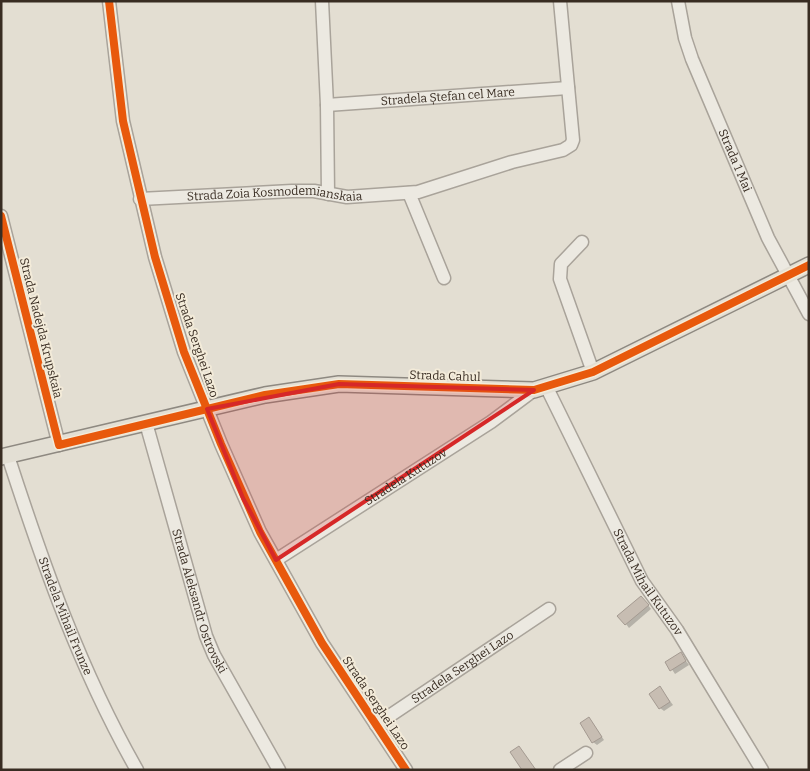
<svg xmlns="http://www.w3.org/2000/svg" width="810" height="771" font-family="Bitter,serif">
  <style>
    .shadow { fill: #0003 }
    .building { fill: #c7bdb2; stroke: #a49a91 }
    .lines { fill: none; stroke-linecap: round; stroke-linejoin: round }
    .minor-casing { stroke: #a9a39a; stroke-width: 15 }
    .major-casing { stroke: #8e8981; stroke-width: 18 }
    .minor { stroke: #ece9e1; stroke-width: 12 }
    .major { stroke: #e3dfd4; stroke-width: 15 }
    .cycleway-casing { stroke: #f3ebd9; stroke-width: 11 }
    .cycleway { stroke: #e8590c; stroke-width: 8 }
    .marked { fill: #d62828; fill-opacity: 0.2; stroke: #d62828; stroke-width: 4; stroke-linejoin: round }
    .labels { text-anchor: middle; stroke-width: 4; stroke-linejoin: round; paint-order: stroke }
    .street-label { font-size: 12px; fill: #382c22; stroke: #f3ebd9 }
  </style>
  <rect width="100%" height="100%" fill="#e3ded2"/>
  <g class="shadow">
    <path d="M645 601 651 609 629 628 626 624Z"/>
    <path d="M681 654 689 665 675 674 667 662Z"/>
    <path d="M660 688 673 705 664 711 660 708Z"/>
    <path d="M589 718 604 740 597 745 593 742Z"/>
  </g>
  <g class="building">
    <path d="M641 596 649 605 625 625 617 616Z"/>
    <path d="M681 652 686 661 670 671 665 662Z"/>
    <path d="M660 686 670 702 659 709 649 694Z"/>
    <path d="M589 717 602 737 592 743 580 723Z"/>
    <path d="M519 746 536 770H522L510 752Z"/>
  </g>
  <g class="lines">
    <defs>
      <g id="minor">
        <path d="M109 1 123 121 155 257 184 352 221 444 260 532 322 643 406 770"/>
        <path d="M322 1 327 105 328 194"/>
        <path id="s1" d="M678 1 685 38 692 59 768 238 809 314"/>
        <path id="s2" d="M327 105 568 88"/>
        <path d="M409 193 444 278"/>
        <path id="s3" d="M140 199 292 191H314L347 197 418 192 512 162 563 150 571 145 573 140 560 1"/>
        <path d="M1 216 59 445"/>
        <path d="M582 242 561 264 560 279 593 372"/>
        <path id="s4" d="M547 388 642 581 677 630 762 770"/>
        <path id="s5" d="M146 423 206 636 214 655 279 770"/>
        <path id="s6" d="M8 456C43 564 80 670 137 770"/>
        <path id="s7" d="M276 560 491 422 534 390"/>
        <path id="s8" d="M376 725 549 609"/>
        <path d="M560 770 586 753"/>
      </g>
      <path id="major" d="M1 457 265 395 339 384 534 390 593 372 809 265"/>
    </defs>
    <use href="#minor" class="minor-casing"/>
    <use href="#major" class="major-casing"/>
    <use href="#minor" class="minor"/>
    <use href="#major" class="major"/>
    <defs>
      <g id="cycleway">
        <path d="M109 1 123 121 155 257 184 352 221 444 260 532 322 643 406 770"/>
        <path d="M1 216 59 445 265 395 339 384 534 390 593 372 809 265"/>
      </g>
    </defs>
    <use href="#cycleway" class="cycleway-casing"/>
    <use href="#cycleway" class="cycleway"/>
  </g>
  <path class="marked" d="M339 384 534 390 276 560 243 498 207 409Z"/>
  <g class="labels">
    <g class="street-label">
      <text dy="4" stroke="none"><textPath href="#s2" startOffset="121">Stradela Ștefan cel Mare</textPath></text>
      <text dy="4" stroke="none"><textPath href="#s1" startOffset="170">Strada 1 Mai</textPath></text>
      <text dy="4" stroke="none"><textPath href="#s3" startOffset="135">Strada Zoia Kosmodemianskaia</textPath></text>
      <text transform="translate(41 328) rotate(76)" y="4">Strada Nadejda Krupskaia</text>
      <text transform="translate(197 345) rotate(71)" y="4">Strada Serghei Lazo</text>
      <text transform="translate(445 376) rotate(2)" y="4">Strada Cahul</text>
      <text dy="4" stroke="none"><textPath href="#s7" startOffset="154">Stradela Kutuzov</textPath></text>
      <text dy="4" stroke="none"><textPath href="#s4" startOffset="219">Strada Mihail Kutuzov</textPath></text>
      <text dy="4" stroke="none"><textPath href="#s5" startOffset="186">Strada Aleksandr Ostrovski</textPath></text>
      <text dy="4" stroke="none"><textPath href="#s6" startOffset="170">Stradela Mihail Frunze</textPath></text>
      <text dy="4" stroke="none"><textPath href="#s8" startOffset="104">Stradela Serghei Lazo</textPath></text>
      <text transform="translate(376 703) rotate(56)" y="4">Strada Serghei Lazo</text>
    </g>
  </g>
  <rect width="810" height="771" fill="none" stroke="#382c22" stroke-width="5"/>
</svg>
